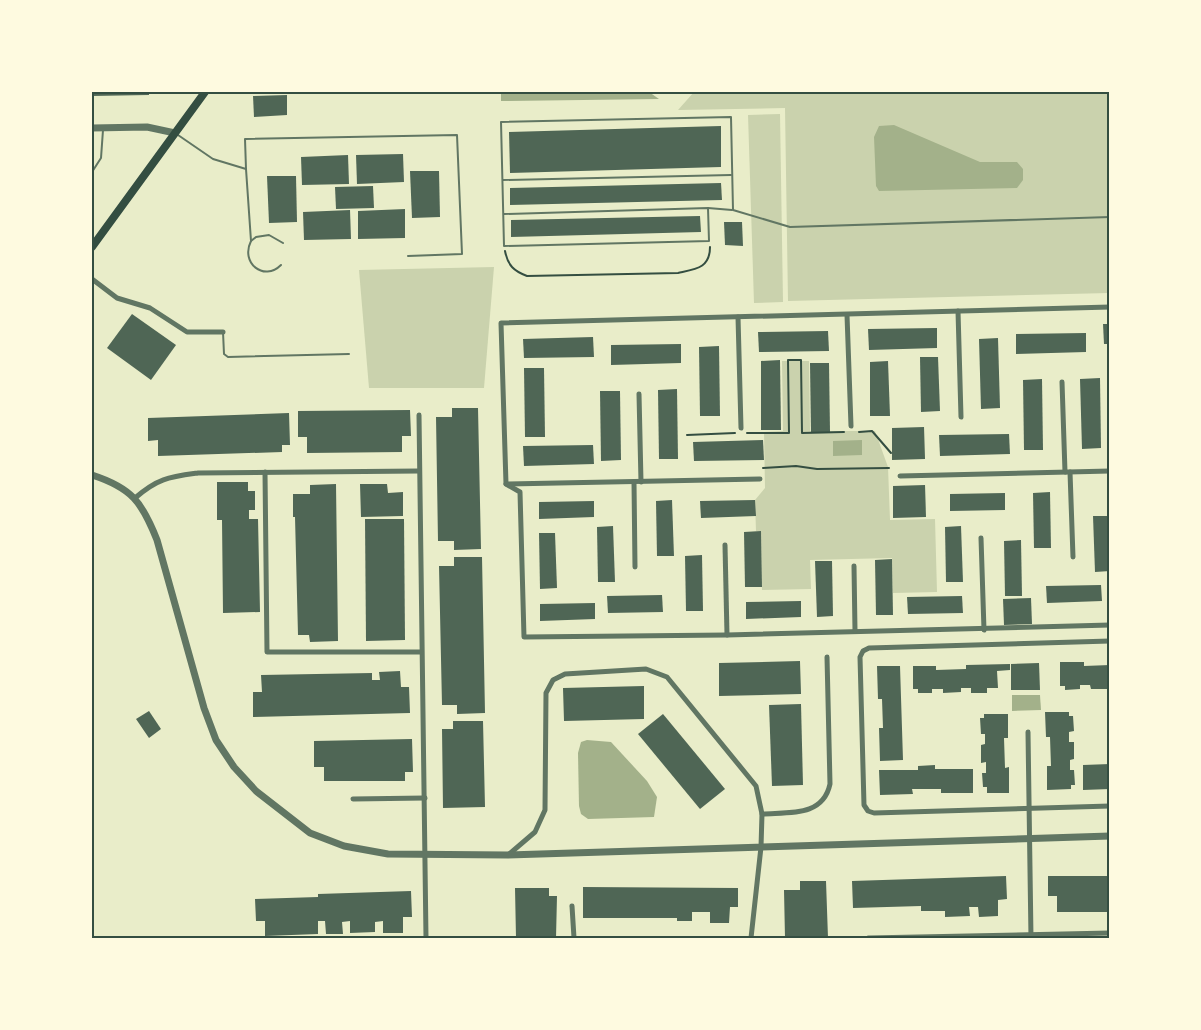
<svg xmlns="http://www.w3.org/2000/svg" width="1201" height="1030" font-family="'DejaVu Sans',sans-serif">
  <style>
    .green { fill: #cad2ad }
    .water { fill: #a3b18a }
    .building { fill: #4f6655 }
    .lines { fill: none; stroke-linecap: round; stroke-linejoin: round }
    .path { stroke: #344e41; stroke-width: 2 }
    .service { stroke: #617663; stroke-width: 2 }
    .minor { stroke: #617663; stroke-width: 5 }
    .tertiary { stroke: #617663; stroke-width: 7 }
    .primary { stroke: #344e41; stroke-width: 8 }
    .neatline { fill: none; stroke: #344e41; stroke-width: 2 }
  </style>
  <rect width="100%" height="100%" fill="#e9edc9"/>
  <g class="green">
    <path d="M694 92H1109V293L788 301 785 108 678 110Z"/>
    <path d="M780 114 783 302 754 303 748 115Z"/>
    <path d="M494 267 484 388H369L359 270Z"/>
    <path d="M782 361H809L810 431H875L888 467 890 520 935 519 937 592 893 593 892 558 810 560 811 589 762 590 761 531H756L755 500 765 488 764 432 783 431Z"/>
  </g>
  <g class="water">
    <path d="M501 92H649L659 99 501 101Z"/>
    <path d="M894 125 980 162H1017L1023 169V180L1017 188 879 191 876 186 874 137 879 126Z"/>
    <path d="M862 440V455L833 456V441Z"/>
    <path d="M1012 695H1040L1041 710 1012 711Z"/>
    <path d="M587 740 611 742 647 781 657 797 654 817 588 819 581 814 579 806 578 753 581 742Z"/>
  </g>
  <g class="building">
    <path d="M92 92H149V95L92 96Z"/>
    <path d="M287 95V115L254 117 253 96Z"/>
    <path d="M721 126V167L510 173 509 132Z"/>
    <path d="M403 154 404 182 357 184 356 155Z"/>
    <path d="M348 155 349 184 302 185 301 157Z"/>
    <path d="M410 171H439L440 217 412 218Z"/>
    <path d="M267 176H296L297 222 269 223Z"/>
    <path d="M721 183 722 200 510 205V188Z"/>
    <path d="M373 186 374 208 336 209 335 187Z"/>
    <path d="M405 209V238L358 239V211Z"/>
    <path d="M350 210 351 239 304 240 303 212Z"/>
    <path d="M700 216 701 232 511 237V220Z"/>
    <path d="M724 222H742L743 246 725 245Z"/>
    <path d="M132 314 176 345 151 380 107 348Z"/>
    <path d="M1103 324H1110V344H1104Z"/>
    <path d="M937 328V348L869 350 868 329Z"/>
    <path d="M828 331 829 351 759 352 758 332Z"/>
    <path d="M1086 333V352L1016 354V334Z"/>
    <path d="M593 337 594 357 524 358 523 339Z"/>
    <path d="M998 338 1000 408 981 409 979 339Z"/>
    <path d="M681 344V363L611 365V345Z"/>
    <path d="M719 346 720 416H700L699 347Z"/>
    <path d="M920 357H938L940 411 921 412Z"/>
    <path d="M780 360 781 430H761V361Z"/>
    <path d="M888 361 890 416H870V362Z"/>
    <path d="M810 363H829L830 432 811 433Z"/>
    <path d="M524 368H544L545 437H525Z"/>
    <path d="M1100 378 1101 448 1082 449 1080 379Z"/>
    <path d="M1042 379 1043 450H1024L1023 380Z"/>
    <path d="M677 389 678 459H659L658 390Z"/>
    <path d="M600 391H620L621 460 601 461Z"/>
    <path d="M452 408H478L481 549 454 550V541H438L436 417H452Z"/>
    <path d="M410 410 411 436H402V452L307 453V437H298V411Z"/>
    <path d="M289 413 290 445H282V452L158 456V440L148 441V418Z"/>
    <path d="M924 427 925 459 892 460V428Z"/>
    <path d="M1009 434 1010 454 940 456 939 435Z"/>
    <path d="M763 440 764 460 694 461 693 442Z"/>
    <path d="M593 445 594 464 524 466 523 446Z"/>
    <path d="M217 482H248V491H255V510H249V519H258L260 612 223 613 222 520H217Z"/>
    <path d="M336 484 338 641 310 642 309 635H298L295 517H293V494H310V485Z"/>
    <path d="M360 484H387L388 493 403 492V516L361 517Z"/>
    <path d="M925 485 926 517 893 518V486Z"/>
    <path d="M1050 492 1051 548H1034L1033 493Z"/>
    <path d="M1005 493V510L950 511V494Z"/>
    <path d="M672 500 674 556H657L656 501Z"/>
    <path d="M755 500 756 516 701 518 700 501Z"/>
    <path d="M594 501V517L539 519V502Z"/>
    <path d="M1093 516H1110V571L1095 572Z"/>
    <path d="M365 519H404L405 640 366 641Z"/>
    <path d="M613 526 615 582H598L597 527Z"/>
    <path d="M961 526 963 582H946L945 527Z"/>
    <path d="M761 531 762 587H745L744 532Z"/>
    <path d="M539 533H555L557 588 540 589Z"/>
    <path d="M1021 540 1022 596H1005L1004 541Z"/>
    <path d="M702 555 703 611H686L685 556Z"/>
    <path d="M454 557H482L485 713 457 714V705H442L439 566H454Z"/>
    <path d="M892 559 893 615H876L875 560Z"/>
    <path d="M815 561H832L833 616 817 617Z"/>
    <path d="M1101 585 1102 601 1047 603 1046 586Z"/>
    <path d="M662 595 663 612 608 613 607 596Z"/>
    <path d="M962 596 963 613 908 614 907 597Z"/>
    <path d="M1031 598 1032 624 1004 625 1003 599Z"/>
    <path d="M801 601V617L746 619V602Z"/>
    <path d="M595 603V619L540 621V604Z"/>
    <path d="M800 661 801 694 719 696V663Z"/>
    <path d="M1060 662H1084V666L1110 665 1108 689H1091L1090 685H1080V689L1065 690V686H1060Z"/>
    <path d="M1039 663 1040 690H1011V664Z"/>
    <path d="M1010 664V670L997 671 998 688H987V693H971V688H961V692L943 693V689H932V693H918V689H913V666H936V670L966 669V665Z"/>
    <path d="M877 666H900L903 760 880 761 879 728H883L882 699H878Z"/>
    <path d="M400 671 401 687H409L410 713 253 717V692H262L261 675 372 673V680H380L379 672Z"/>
    <path d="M644 686V719L564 721 563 688Z"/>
    <path d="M801 704 803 785 772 786 769 705Z"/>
    <path d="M149 711 161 729 149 738 136 719Z"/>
    <path d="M1045 712H1069V716H1073L1074 731 1069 732V742H1074V759L1070 760V770H1074L1075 785H1071V789L1047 790V766H1051L1050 737H1046Z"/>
    <path d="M663 714 725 789 700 809 638 734Z"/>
    <path d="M984 714H1008V738H1004L1005 768 1009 767V793H987V787H983L982 773H986V762L981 763V745L985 744V734H981L980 718H984Z"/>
    <path d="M453 721H483L485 807 443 808 442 729H453Z"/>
    <path d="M412 739 413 772H405V781H324V767H314V741Z"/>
    <path d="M1110 764V789L1083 790V765Z"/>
    <path d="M935 765V769H973V793H941V789H912L913 794 880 795 879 770H918V766Z"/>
    <path d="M1006 876 1007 899 998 900V916L979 917 978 907H969L970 916 945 917V911H921V906L853 908 852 881Z"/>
    <path d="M1048 876H1110V912H1057V896H1048Z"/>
    <path d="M800 881H826L828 938H785L784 890H800Z"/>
    <path d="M583 887 738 888V907H730L729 923H710V912H692V921H677V918H583Z"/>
    <path d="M515 888H549V896H557L556 938H516Z"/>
    <path d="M411 891 412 917H403V933H383V921L375 922V932L350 933V921L342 922 343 934H326L325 921H318V934L265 936V921H256L255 899 318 897V894Z"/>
  </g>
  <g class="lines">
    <g class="path">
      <path d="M505 251C508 266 514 271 527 276L678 273C696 269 710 268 710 247"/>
      <path d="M859 432 872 431 891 453"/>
      <path d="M747 433H789L788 360H801L802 433 844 432"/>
      <path d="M687 435 735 433"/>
      <path d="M763 468 796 466 817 469 889 468"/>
    </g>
    <g class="service">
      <path d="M336 92H347"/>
      <path d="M178 135 213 159 246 169 245 139 457 135 462 254 408 256"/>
      <path d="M246 169 251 241C240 263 264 282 281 265"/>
      <path d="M92 172 101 158 103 130"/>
      <path d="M503 180 731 175"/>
      <path d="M708 208 732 210"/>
      <path d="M504 214 708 208 709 241 504 246 501 122 731 117 733 210 790 227 1110 217"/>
      <path d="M251 241 256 237 269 235 283 243"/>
      <path d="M223 332 224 354 228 357 349 354"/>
    </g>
    <g class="minor">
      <path d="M92 279 117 298 150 308 187 332H223"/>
      <path d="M958 311 961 417"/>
      <path d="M847 315 851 426"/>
      <path d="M738 317 741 428"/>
      <path d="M1062 382 1065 472"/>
      <path d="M639 394 641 482"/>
      <path d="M419 415 426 938"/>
      <path d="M265 472 267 652H421"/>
      <path d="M1070 472 1073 557"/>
      <path d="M900 476 1110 471"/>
      <path d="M634 482 635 567"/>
      <path d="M506 484 501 323 1110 307"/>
      <path d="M506 484 520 492 524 637 727 635 1110 625"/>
      <path d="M508 484 760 479"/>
      <path d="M135 498C158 478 169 477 198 473L419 471"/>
      <path d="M981 538 984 630"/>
      <path d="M725 545 727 635"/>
      <path d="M854 566 855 631"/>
      <path d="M1110 641 869 648 863 651 860 657 864 805 868 811 874 813 1110 806"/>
      <path d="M1028 732 1031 938"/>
      <path d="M353 799 425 798"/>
      <path d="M762 814C789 812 823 817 830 784L827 657"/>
      <path d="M508 855 535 832 545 810 546 693 553 680 565 674 646 669 667 677 756 786 762 814 761 847 751 938"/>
      <path d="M572 906 574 938"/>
      <path d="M868 938 1110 933"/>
    </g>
    <g class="tertiary">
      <path d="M92 128 147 127 175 133"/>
      <path d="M92 475C132 488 142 502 157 540L204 708 216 740 234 767 256 791 310 833 344 846 388 854 508 855 1110 836"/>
    </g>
    <path class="primary" d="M92 247 205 92"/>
  </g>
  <rect width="1201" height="1030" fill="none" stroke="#fefae0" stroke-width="186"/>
  <rect x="93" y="93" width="1015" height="844" class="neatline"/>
</svg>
